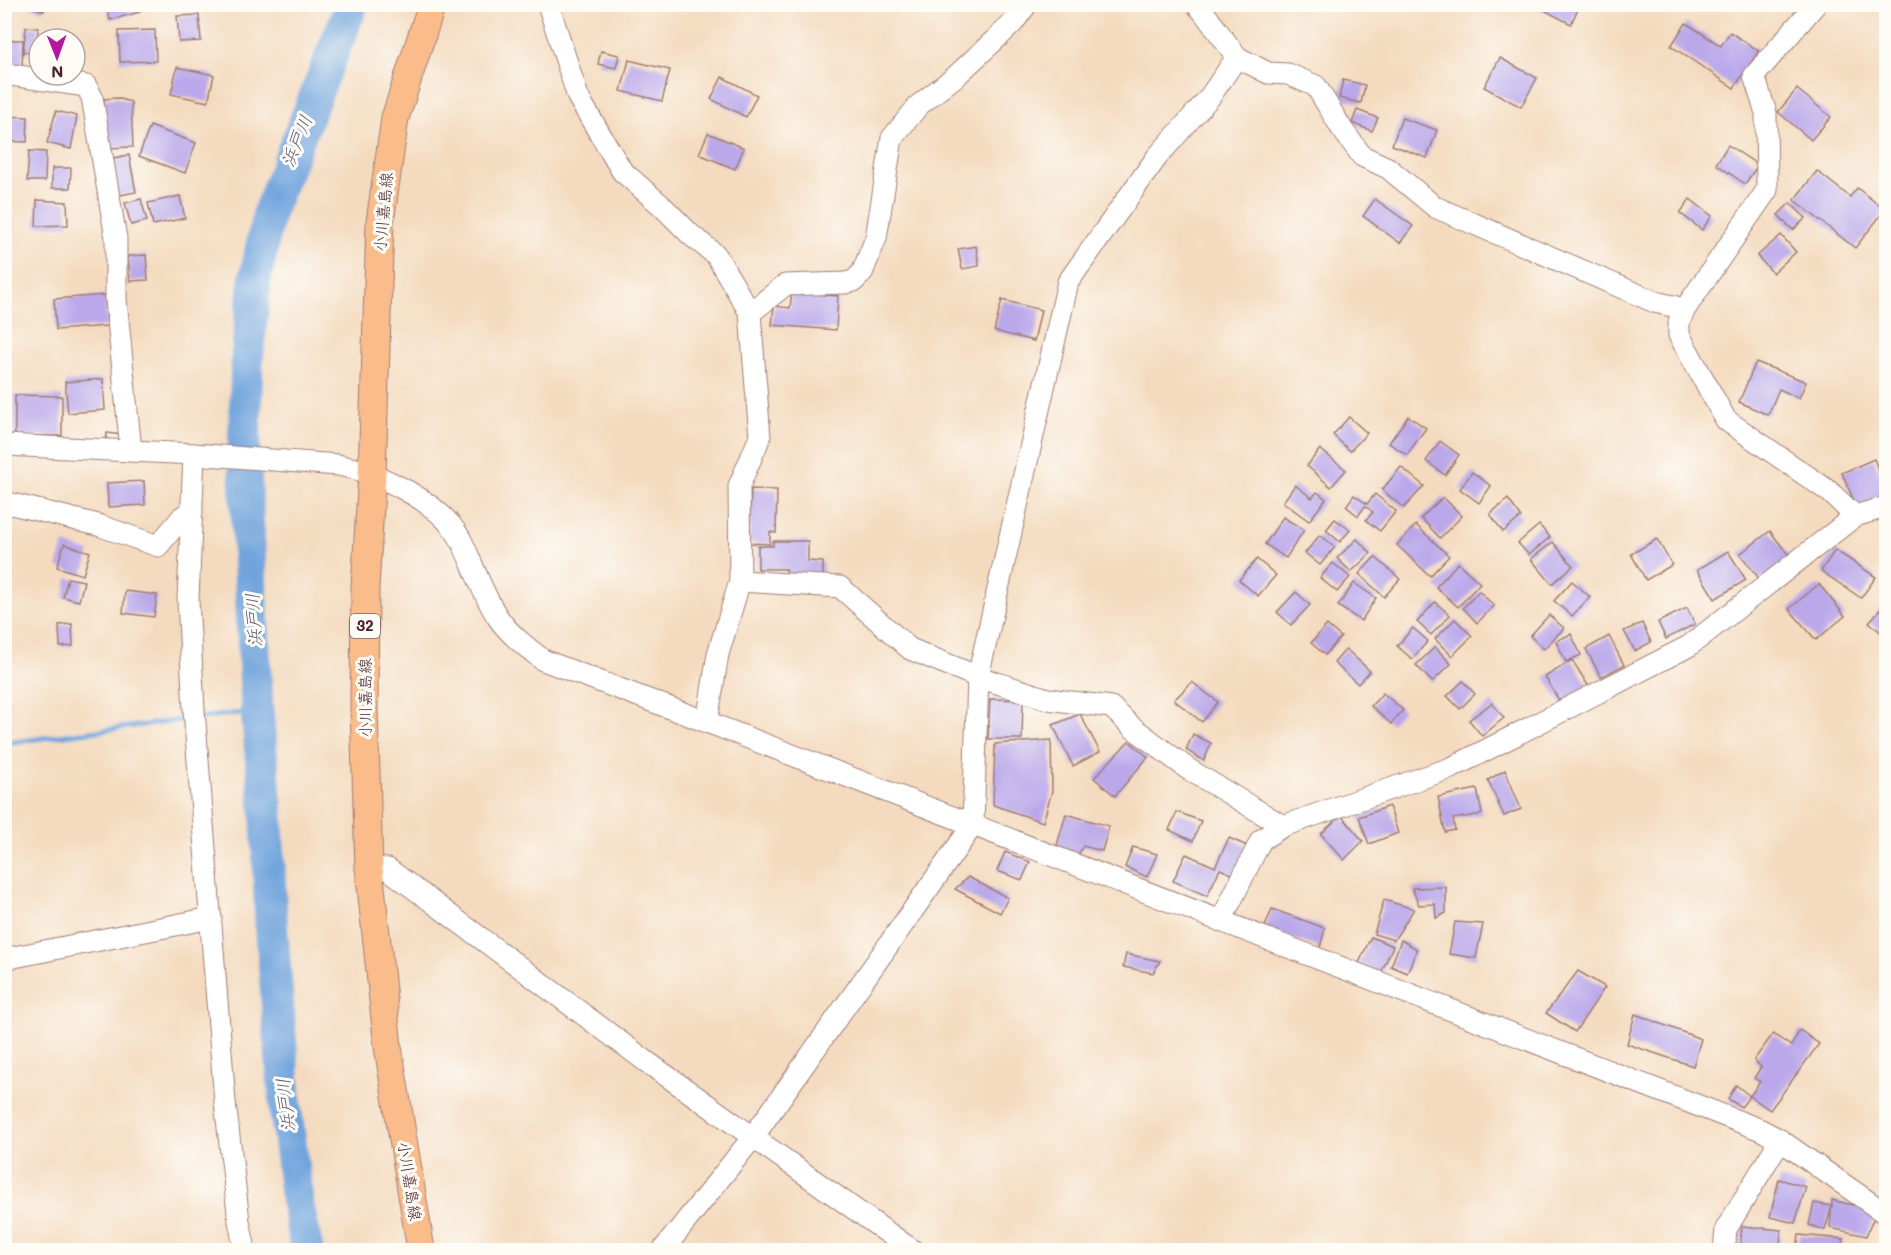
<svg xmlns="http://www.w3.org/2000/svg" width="1891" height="1255" font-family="Mali,'Klee One',sans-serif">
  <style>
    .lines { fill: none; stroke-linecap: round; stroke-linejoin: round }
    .stream { stroke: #71a4dd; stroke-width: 5 }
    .river { stroke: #71a4dd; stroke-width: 33 }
    .building { fill: #baa8ea }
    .minor-casing { stroke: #9f7d75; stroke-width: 23 }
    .major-casing { stroke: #9f7d75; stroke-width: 29 }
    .minor { stroke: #fff; stroke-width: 21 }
    .major { stroke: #fabc8b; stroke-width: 27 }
    .labels { text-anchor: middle; stroke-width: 6; stroke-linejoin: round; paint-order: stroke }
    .shield { fill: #fdfcf7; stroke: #806168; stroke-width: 1.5 }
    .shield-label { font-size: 15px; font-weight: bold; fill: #4a1f2b }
    .street-label { font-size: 16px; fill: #4a1f2b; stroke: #fdfcf7 }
    .water-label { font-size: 18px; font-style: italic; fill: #5a5472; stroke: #fdfcf7 }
  </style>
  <rect width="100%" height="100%" fill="#fdfcf7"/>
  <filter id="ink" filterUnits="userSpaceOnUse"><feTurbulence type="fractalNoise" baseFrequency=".0167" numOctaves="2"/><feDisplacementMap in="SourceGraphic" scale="12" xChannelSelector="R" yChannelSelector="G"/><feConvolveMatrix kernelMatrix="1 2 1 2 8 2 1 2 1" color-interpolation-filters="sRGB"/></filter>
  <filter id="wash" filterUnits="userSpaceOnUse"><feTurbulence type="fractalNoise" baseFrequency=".008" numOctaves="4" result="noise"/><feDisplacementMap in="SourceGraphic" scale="24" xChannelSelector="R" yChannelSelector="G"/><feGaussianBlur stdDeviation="1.35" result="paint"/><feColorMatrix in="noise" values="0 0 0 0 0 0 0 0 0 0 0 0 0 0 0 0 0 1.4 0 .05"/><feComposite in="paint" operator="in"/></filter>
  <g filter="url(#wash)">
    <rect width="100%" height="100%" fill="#f4dbbf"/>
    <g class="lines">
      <g class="stream">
        <path d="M200 718 257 711"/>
        <path d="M4 743 190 719"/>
      </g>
      <path class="river" d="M307 1250 297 1201 286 1112 271 922 267 817 257 711 244 450 247 361 255 280 269 212 352 4"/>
    </g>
    <g id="blocks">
      <g class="building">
        <path d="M21 4H45L44 11Z"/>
        <path d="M106 4H138L140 12 110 20Z"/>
        <path d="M1537 4H1580L1571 24 1536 6Z"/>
        <path d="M199 15 201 41 179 42 177 16Z"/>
        <path d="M1686 23 1721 46 1730 32 1759 51 1734 88 1671 46Z"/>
        <path d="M26 27 38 28 37 53 23 52Z"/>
        <path d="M155 30 156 61 120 62 119 31Z"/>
        <path d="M4 40H23L22 70 4 69Z"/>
        <path d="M601 51 619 55 616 68 598 64Z"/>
        <path d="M1500 58 1537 78 1521 107 1484 87Z"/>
        <path d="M629 60 670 70 662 101 621 91Z"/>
        <path d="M177 67 214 75 208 102 171 94Z"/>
        <path d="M722 77 757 95 746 117 711 99Z"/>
        <path d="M1343 80 1365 85 1361 103 1339 98Z"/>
        <path d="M1797 89 1831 117 1811 140 1778 112Z"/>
        <path d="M117 98 131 102 133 147 106 148 104 99Z"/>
        <path d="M1357 110 1378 118 1372 131 1352 123Z"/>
        <path d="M56 111 77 116 71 149 47 143Z"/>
        <path d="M4 116 28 117 27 142 4 141Z"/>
        <path d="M1402 118 1437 130 1427 158 1392 145Z"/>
        <path d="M150 126 196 143 185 173 139 156Z"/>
        <path d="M708 133 744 148 735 169 699 154Z"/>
        <path d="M1728 145 1758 165 1745 184 1716 164Z"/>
        <path d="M29 151 46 152 45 181H27Z"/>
        <path d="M129 155 136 192 115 196 108 159Z"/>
        <path d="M52 168H71L70 188H52Z"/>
        <path d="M1817 171 1850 197 1857 188 1885 210 1855 248 1794 200Z"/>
        <path d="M180 196 185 218 153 225 148 203Z"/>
        <path d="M141 199 147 221 131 225 125 203Z"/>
        <path d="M1375 199 1413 226 1400 243 1363 216Z"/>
        <path d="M1690 199 1712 216 1702 230 1680 213Z"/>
        <path d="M37 200 67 202 68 225 36 226Z"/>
        <path d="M1790 203 1806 218 1793 230 1778 215Z"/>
        <path d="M1781 235 1796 252 1773 273 1757 256Z"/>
        <path d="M976 246 979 266 962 269 958 249Z"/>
        <path d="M146 255 148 280 130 281 128 256Z"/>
        <path d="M792 292 838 296 836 330 772 325 774 306 790 308Z"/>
        <path d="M105 295 107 326 56 330 54 299Z"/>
        <path d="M1002 300 1041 310 1034 341 994 331Z"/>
        <path d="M1756 362 1806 382 1799 398 1779 389 1768 415 1739 402Z"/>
        <path d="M103 379 105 410 68 413 65 382Z"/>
        <path d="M15 395 62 396V436H15Z"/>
        <path d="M1408 416 1426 428 1407 455 1389 443Z"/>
        <path d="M1349 417 1367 433 1350 451 1333 435Z"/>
        <path d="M107 433 122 435 121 445 106 443Z"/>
        <path d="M1440 441 1459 455 1445 475 1426 461Z"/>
        <path d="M1320 449 1346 470 1331 487 1307 466Z"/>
        <path d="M1874 459 1886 489V495L1857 508 1842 473Z"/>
        <path d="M1401 467 1424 486 1404 508 1382 490Z"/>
        <path d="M1472 472 1491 486 1479 503 1460 489Z"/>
        <path d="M144 481 145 505 108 507 107 483Z"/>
        <path d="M1295 485 1312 498 1317 492 1326 499 1309 521 1283 502Z"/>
        <path d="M751 489 777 490 776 533 770 532V544L749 543Z"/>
        <path d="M1375 494 1396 511 1380 531 1366 520 1373 512 1365 506 1358 516 1346 506 1354 495 1367 504Z"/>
        <path d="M1443 497 1462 516 1440 538 1421 518Z"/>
        <path d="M1508 499 1521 517 1503 532 1490 514Z"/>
        <path d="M1283 517 1304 530 1286 558 1265 544Z"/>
        <path d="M1335 519 1350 530 1340 542 1326 530Z"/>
        <path d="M1416 525 1449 556 1430 576 1397 545Z"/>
        <path d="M1539 525 1550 537 1529 555 1518 543Z"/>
        <path d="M1770 531 1791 558 1761 581 1740 554Z"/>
        <path d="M1320 535 1335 547 1320 565 1305 553Z"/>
        <path d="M1357 539 1371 553 1351 572 1337 558Z"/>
        <path d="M1657 539 1672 565 1646 580 1631 554Z"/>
        <path d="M773 541H808V561L823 562V576H786V569H758V546H773Z"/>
        <path d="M1553 542 1573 566 1552 584 1531 559Z"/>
        <path d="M64 544 90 552 83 575 57 567Z"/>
        <path d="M1835 550 1876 577 1861 598 1821 571Z"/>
        <path d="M1728 551 1746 580 1715 599 1697 570Z"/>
        <path d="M1375 557 1400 579 1384 597 1359 574Z"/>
        <path d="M1257 559 1276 575 1258 596 1239 580Z"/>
        <path d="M1333 563 1350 577 1337 592 1320 578Z"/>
        <path d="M1458 563 1480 583 1458 607 1436 587Z"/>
        <path d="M68 578 84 581 79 601 63 597Z"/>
        <path d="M1572 581 1590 597 1572 616 1554 601Z"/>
        <path d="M1354 583 1376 598 1361 621 1338 606Z"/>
        <path d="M1819 584 1845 616 1816 640 1789 609Z"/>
        <path d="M125 591 157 595 154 617 123 613Z"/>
        <path d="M1479 591 1494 606 1477 623 1463 608Z"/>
        <path d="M1296 592 1310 605 1291 625 1277 612Z"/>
        <path d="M1435 602 1450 615 1431 635 1417 622Z"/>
        <path d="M1886 603V637L1869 622Z"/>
        <path d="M1687 608 1695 624 1666 639 1658 622Z"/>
        <path d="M1549 615 1564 628 1544 649 1530 636Z"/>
        <path d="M1455 619 1472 636 1452 656 1435 639Z"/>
        <path d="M1642 623 1651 642 1635 651 1624 631Z"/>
        <path d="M72 624 73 646 60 647 59 625Z"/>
        <path d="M1327 625 1341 637 1325 655 1311 643Z"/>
        <path d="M1413 628 1428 641 1412 659 1397 646Z"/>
        <path d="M1571 634 1581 655 1566 662 1556 641Z"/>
        <path d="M1609 636 1624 665 1601 677 1586 649Z"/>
        <path d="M1435 647 1451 664 1432 682 1416 665Z"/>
        <path d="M1346 649 1370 671 1358 684 1334 663Z"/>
        <path d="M1572 660 1591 690 1563 707 1545 677Z"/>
        <path d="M1463 681 1475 694 1460 709 1447 696Z"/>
        <path d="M1192 682 1218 702 1202 722 1174 700Z"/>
        <path d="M1383 693 1403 710 1391 724 1371 706Z"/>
        <path d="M990 699 1023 700 1022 739H988Z"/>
        <path d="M1492 703 1504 718 1482 736 1469 720Z"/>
        <path d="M1080 714 1100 752 1073 766 1053 725Z"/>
        <path d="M1193 734 1211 743 1204 761 1186 750Z"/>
        <path d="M1051 740 1052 791 1043 822 993 805 995 744Z"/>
        <path d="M1129 741 1148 757 1115 796 1094 778Z"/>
        <path d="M1505 770 1521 809 1504 816 1488 780Z"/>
        <path d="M1477 789 1482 814 1453 819 1455 830 1445 832 1438 797Z"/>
        <path d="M1389 806 1398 833 1369 844 1359 817Z"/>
        <path d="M1177 812 1201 821 1193 841 1169 830Z"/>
        <path d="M1066 814 1109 826 1102 851 1083 846 1078 855 1056 849Z"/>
        <path d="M1341 815 1363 841 1344 860 1321 834Z"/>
        <path d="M1229 838 1247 846 1234 875 1220 869 1207 896 1173 881 1186 854 1215 867Z"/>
        <path d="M1133 847 1157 854 1147 877 1125 867Z"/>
        <path d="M1005 852 1030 862 1022 880 997 871Z"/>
        <path d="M968 877 1008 898 1000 913 955 889Z"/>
        <path d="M1446 887V913L1436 918 1435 904 1419 905 1412 888Z"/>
        <path d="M1384 900 1414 909 1394 940 1374 934Z"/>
        <path d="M1272 909 1325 928 1320 948 1264 929Z"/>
        <path d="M1455 922 1483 924 1476 958 1449 954Z"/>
        <path d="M1371 937 1393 946 1381 973 1359 963Z"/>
        <path d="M1401 940 1417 949 1407 973 1391 966Z"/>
        <path d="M1126 954 1160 961 1153 973 1123 967Z"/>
        <path d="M1578 971 1605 987 1575 1032 1546 1013Z"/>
        <path d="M1635 1014 1701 1039 1693 1066 1627 1044Z"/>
        <path d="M1800 1030 1819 1044 1770 1110 1750 1096 1760 1082 1754 1078 1761 1067 1754 1060 1773 1034 1791 1046Z"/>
        <path d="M1736 1085 1750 1096 1741 1107 1728 1099Z"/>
        <path d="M1779 1179 1806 1187 1795 1223 1770 1217Z"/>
        <path d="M1832 1200 1857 1206 1875 1215 1866 1236 1830 1228Z"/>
        <path d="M1814 1203 1832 1206 1825 1230 1809 1225Z"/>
        <path d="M1742 1226 1781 1230 1780 1250H1740Z"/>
        <path d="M1799 1235 1844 1239 1842 1250H1797Z"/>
      </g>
    </g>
  </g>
  <g filter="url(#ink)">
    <use href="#blocks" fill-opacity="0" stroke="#9f7d75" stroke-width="1.5"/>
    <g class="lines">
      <defs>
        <g id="minor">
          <path d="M548 4 578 97 622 171 662 206 691 235 716 255 750 313 760 437 739 486 740 581 718 654 707 722"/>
          <path d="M1196 4 1202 10 1237 57 1268 73 1288 74 1316 86 1342 129 1362 156 1388 168 1435 207 1655 302 1685 309"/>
          <path d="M1816 4 1754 76 1766 113 1767 190 1685 309 1679 322V335L1726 420 1830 492 1855 516"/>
          <path d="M4 74 86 86 92 97 116 238V300L131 451"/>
          <path d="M750 313 785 285 845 283 854 281 862 273 876 238 892 138 919 105 956 76 1012 24 1027 4"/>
          <path d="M4 445 194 454 338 465C378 472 441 502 461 540 473 564 484 598 499 619 510 635 528 648 543 660L707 722 1761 1130 1780 1140 1886 1214"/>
          <path d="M194 454 188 600 194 710 225 1102 239 1221 245 1250"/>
          <path d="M4 502 98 525 158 546 183 516 192 512"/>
          <path d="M740 581 840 587 910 649 978 677 1048 699 1111 707 1132 727 1188 769 1283 826"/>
          <path d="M369 868 388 869 647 1062 912 1250"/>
          <path d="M1221 921 1261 840 1283 826 1451 768 1689 646 1855 516 1886 507"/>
          <path d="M4 959 211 918"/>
          <path d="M663 1250 753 1137 973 825 978 677 1068 282 1157 157 1209 98 1237 57"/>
          <path d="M1724 1250 1726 1229 1780 1140"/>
        </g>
        <path id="major" d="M421 1250 388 1047 369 868 364 709 365 588 372 474 380 222 395 118 432 4"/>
      </defs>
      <use href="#minor" class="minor-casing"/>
      <use href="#major" class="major-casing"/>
      <use href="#minor" class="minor"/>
      <use href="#major" class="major"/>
    </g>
  </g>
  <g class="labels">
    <rect class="shield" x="350" y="614" width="30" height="24" rx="4.5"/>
    <g class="shield-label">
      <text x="365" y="631">32</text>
    </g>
    <g class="street-label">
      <text transform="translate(383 212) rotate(-85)" y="6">小川嘉島線</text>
      <text transform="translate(365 698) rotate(-90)" y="6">小川嘉島線</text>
      <text transform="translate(410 1181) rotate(81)" y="6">小川嘉島線</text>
    </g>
    <g class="water-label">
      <text transform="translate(297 141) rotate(-68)" y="6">浜戸川</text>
      <text transform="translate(254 620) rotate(-93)" y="6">浜戸川</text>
      <text transform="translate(286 1105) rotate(-96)" y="6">浜戸川</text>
    </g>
  </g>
  <rect width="1891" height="1255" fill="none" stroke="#fdfcf7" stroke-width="24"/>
  <g transform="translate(57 57) rotate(179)"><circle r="28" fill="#fdfcf7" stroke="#b5a4a5" stroke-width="1.5"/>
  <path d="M0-4.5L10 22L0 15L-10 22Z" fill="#b5179e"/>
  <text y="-9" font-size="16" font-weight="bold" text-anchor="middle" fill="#4a1f2b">N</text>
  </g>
</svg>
